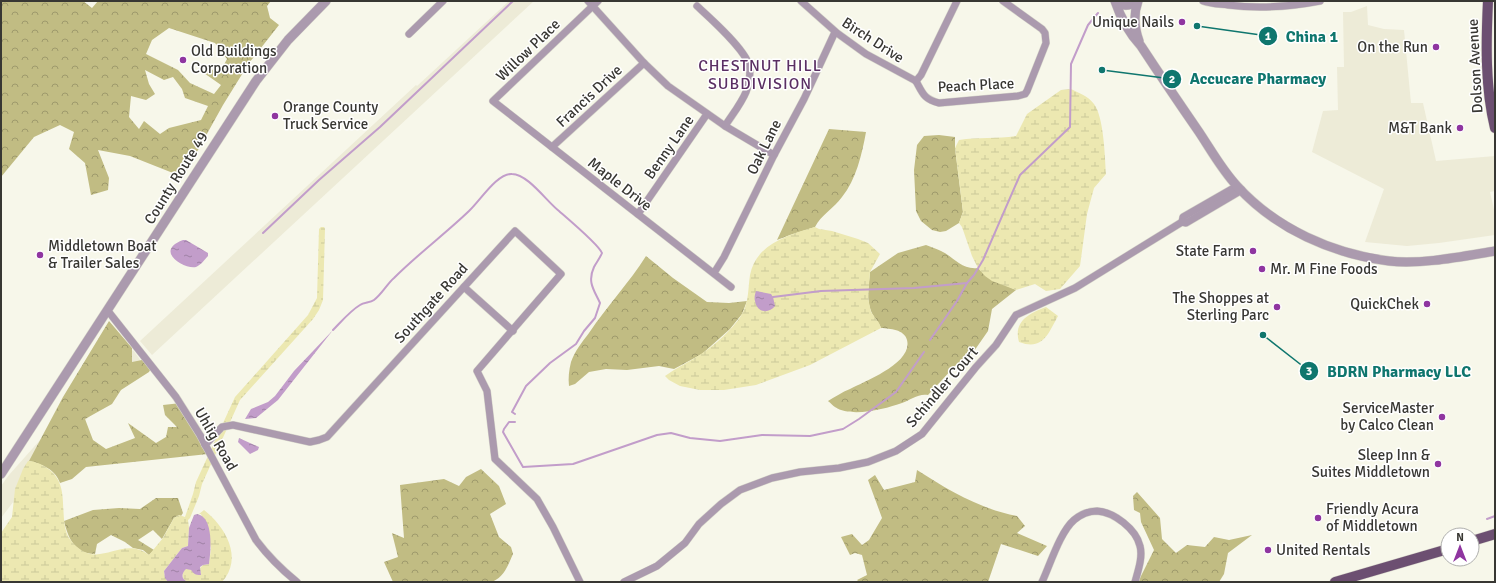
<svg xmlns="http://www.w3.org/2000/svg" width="1496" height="583" font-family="Signika,sans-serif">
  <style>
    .built { fill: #edebd7 }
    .forest { fill: url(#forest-crowns); fill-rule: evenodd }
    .wetland { fill: url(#wetland-marsh) }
    .water { fill: url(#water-ripples) }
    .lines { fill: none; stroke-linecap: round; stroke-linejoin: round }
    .stream { stroke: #c29dca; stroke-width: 2 }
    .minor-casing { stroke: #d5d4c9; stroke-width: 8 }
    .tertiary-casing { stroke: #d5d4c9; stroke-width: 10 }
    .primary-casing { stroke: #d5d4c9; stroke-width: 11 }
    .minor { stroke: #ab9aae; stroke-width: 7 }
    .tertiary { stroke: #ab9aae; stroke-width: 9 }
    .primary { stroke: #6c4f71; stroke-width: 10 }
    .poi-dot { fill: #8f35a0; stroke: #fff; stroke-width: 1.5 }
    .labels { text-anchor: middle; stroke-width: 3; stroke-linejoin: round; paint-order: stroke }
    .poi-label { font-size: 15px; fill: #383733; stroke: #fff; text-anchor: end }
    .street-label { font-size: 15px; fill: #383733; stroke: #fff }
    .neighbourhood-label { font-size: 16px; letter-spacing: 1px; fill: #5a2e63; stroke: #fff }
    .leader { fill: none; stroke: #0f766e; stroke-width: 1.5 }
    .callout-dot { fill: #0f766e; stroke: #fff; stroke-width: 1.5 }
    .mark-label { font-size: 12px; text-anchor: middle; font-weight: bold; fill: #fff }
    .callout-label { font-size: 16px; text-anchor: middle; font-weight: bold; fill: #0f766e; stroke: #fff; stroke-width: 3; stroke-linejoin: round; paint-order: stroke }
  </style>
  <defs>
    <pattern id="forest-crowns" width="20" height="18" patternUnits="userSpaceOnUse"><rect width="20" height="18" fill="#c1bc83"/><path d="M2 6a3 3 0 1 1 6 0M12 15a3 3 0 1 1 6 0" fill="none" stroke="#9e9a6c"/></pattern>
    <pattern id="wetland-marsh" width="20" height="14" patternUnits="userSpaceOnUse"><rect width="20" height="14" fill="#ece8b1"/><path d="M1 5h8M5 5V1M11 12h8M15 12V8" fill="none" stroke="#cbc899"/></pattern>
    <pattern id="water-ripples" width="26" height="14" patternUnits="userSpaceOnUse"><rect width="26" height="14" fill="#c29dca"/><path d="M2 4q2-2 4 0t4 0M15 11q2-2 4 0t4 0" fill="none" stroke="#9f81a5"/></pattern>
  </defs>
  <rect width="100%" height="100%" fill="#f7f7ea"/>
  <g class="built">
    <path d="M509 1H534L152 355 140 341 416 85 417 86Z"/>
    <path d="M1367 6 1368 25 1384 29 1404 30 1411 103H1423L1436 161 1495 156V191L1490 192 1495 214V235L1439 243 1407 246 1365 242 1384 189 1312 152 1323 111 1338 110 1337 67H1344L1343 12H1351Z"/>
    <path d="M133 350 144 365 71 434 35 473 1 518V486L9 475 57 421Z"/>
  </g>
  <g class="forest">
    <path d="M1 1H83L92 8 98 1H271L267 6 270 18 279 25 249 63 223 105 183 177 130 156 98 150 109 178 108 190 91 195 85 163 69 149 74 132 60 125 34 137 1 177ZM169 28 215 43 227 59 220 72 203 67 204 73 221 85 214 94 190 83 178 70 146 54 152 40ZM145 70 164 80 173 77 182 89 185 98 208 106 201 120 169 128 160 134 144 121 139 129 129 117 131 96 146 100 155 94 149 84Z"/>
    <path d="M829 129 866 132C862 154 856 180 842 197 834 208 821 215 815 227L790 235 777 240Z"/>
    <path d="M939 135 955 137V148L963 212 959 223 946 231 940 232 932 230 921 221 916 211 914 170 917 145 924 136Z"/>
    <path d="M926 245C931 247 937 249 941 251 954 257 961 270 978 268 988 278 1003 284 1016 290L992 309 988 331 972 354 955 366 928 395C919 393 910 400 902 403 885 409 851 418 835 407 833 406 831 403 828 401 835 397 842 392 850 389 865 381 913 363 907 340 904 329 890 329 881 328 879 322 873 317 871 311 866 299 869 285 870 272L898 253Z"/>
    <path d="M646 256 673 278 707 302 729 303 747 301 742 314 730 329 702 354 674 369 659 366 627 370 606 369 589 372 575 384 569 386C568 378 569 370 571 362 575 351 582 342 589 333 607 306 629 283 646 256Z"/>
    <path d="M109 321 132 348V362L147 359 152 366 149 372 121 390 112 404 85 419 93 440 106 449 135 438 128 423 156 443 166 437 168 427H177L165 415 163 405 181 403 208 454 86 467 72 479 60 483C56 470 42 464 29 461L63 397Z"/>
    <path d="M481 469 499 486 506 504 490 514 499 537 511 547 513 554C507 567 505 576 492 582H393L384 562 398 557 392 533 404 538 400 485 444 479 459 486 466 477Z"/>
    <path d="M917 470C948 490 980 509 1017 516L1025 526 1017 533 1047 546 1038 556 1001 544 988 582H859L857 580 867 575 862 555 855 553 850 555 841 537 852 534 862 545 869 540 882 518 868 480 875 475 884 490 915 482Z"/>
    <path d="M1137 492 1160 518 1162 539 1176 553 1187 545 1205 547 1214 537 1229 540 1252 535 1228 553 1224 574 1219 582H1138L1154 550 1141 522 1140 513 1134 510 1133 496Z"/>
    <path d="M156 498H178L183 513 181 516 179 515 174 518 162 539 153 530 138 540 154 550 149 555 143 550 133 548 125 542 111 535 97 544 95 554C75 554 68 538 64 521L93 510 119 508 140 509Z"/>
  </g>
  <g class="wetland">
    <path d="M1071 89C1079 93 1088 96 1094 104 1104 117 1105 158 1106 174L1094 188 1087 214 1080 266 1060 289 1046 291 1035 284 1016 290 992 281 985 276 978 268 972 256 962 227 959 223 963 212 955 148 959 140C978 137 997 139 1016 136L1027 114 1061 90Z"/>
    <path d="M321 227H324L325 229 323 300 319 310 313 319 240 400 202 484 199 496 190 518 188 520 189 528 188 546 182 548 164 571 165 578 168 582H1V533L12 517 15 489 23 469 28 461C35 461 41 464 47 468 68 482 61 505 65 527 66 531 67 535 69 538 97 576 119 533 149 555L163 538 174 518 179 515 185 517 193 494 196 482 235 397 308 315 317 298 319 229Z"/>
    <path d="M815 227 819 229 832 231 858 239 868 243 880 254 870 272 868 298 871 312 879 323 881 328 810 365 756 385 724 390H700L680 386 669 380 665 376C676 368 689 362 701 354 713 347 736 326 742 314 749 302 748 288 750 275 756 244 788 235 815 227Z"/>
    <path d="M1046 307 1058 316C1048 334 1043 351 1019 342 1013 321 1030 313 1046 307Z"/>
    <path d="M204 510C225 526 244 558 222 582H188C181 579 181 574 186 568L201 574 200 568 203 565 209 564 211 548 201 514H199Z"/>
  </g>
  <g class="water">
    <path d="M183 240H186L208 253V256C205 259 201 265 196 267 185 270 153 251 183 240Z"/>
    <path d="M756 291 771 294 773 297 775 306C769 314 757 313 755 301 754 298 755 294 756 291Z"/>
    <path d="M333 330 278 400 256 418 245 419 251 409 268 402 275 396 294 371Z"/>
    <path d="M239 438 259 447 258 450 250 454 238 442Z"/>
    <path d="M197 514C214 517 211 551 209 564L203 565 200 567 201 575C195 575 194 574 191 570L186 569C181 574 181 579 188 582H168L165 578 164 571 182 548 188 546 189 528 194 515Z"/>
  </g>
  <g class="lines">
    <g class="stream">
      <path d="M263 233 319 180 380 127 513 1"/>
      <path d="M773 297 821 291 914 288 967 283"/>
      <path d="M333 330C341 322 350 311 360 305 364 302 370 303 374 300 382 294 387 284 394 278 418 254 445 234 469 211 480 201 497 173 512 174 528 174 547 202 559 211 567 218 599 245 602 253 600 258 596 263 594 267 587 282 594 290 600 303L595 318 584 331 576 344 550 363 526 386 512 412 515 414"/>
      <path d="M930 340 957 301 967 283 974 275 983 260 1020 175 1070 127 1071 64 1088 25 1098 13"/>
      <path d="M515 422H509L504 429 503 432 523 467 573 464 657 435 671 433 690 438 720 441 762 435 810 436 843 429 859 419 896 392 924 352"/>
      <path d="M1487 519 1495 516"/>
    </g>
    <defs>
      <g id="minor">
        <path d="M588 1 644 63 668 86 725 126 774 155"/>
        <path d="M598 1 493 101 731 287"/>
        <path d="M801 1 837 33 866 54 916 81"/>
        <path d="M1203 1C1211 4 1220 4 1228 5 1259 9 1289 7 1320 1"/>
        <path d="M697 6C710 18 744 48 749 65 751 72 749 85 746 92 741 104 732 115 725 126"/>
        <path d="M409 34 443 1"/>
        <path d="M916 81C923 94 924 99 939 103L1018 96 1025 94 1027 91 1046 43 1045 33 1042 29 1003 1"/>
        <path d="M916 81 921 75 957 1"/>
        <path d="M552 147 644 63"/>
        <path d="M638 214 707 114"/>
        <path d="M1182 222 1183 217 1237 186"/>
        <path d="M714 273 724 257 774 155 804 99 835 32"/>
        <path d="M464 287 513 331"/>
        <path d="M108 311 176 397 200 435 256 540C268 556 281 569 297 582"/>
        <path d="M205 445 222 427 233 425 310 442 319 440 327 437 515 231 561 274 477 371 487 391 495 459 537 499 553 527 580 582"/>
        <path d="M624 582 657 566 685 543 699 524 721 504 740 490 772 478 800 472 839 468 868 462 896 451 922 434 976 367 996 345 1016 315 1075 288 1182 222 1186 223 1242 190"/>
        <path d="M1042 582C1050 565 1060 532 1074 520 1080 515 1089 511 1097 511 1114 512 1136 529 1140 546 1143 557 1138 571 1135 582"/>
      </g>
      <g id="tertiary">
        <path d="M1115 1C1121 19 1128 32 1141 46 1160 75 1179 103 1199 132 1211 150 1222 170 1237 186 1276 229 1333 254 1389 261 1421 265 1464 256 1495 251"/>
        <path d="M1116 1C1123 7 1130 6 1137 1"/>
        <path d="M1138 1C1133 15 1134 27 1139 41"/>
        <path d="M1 474 256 81 288 40 326 1"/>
      </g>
      <g id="primary">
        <path d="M1488 1C1486 43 1485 87 1495 128"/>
        <path d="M1472 541 1495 534"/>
        <path d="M1335 582 1448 549"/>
      </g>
    </defs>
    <use href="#minor" class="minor-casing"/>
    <use href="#tertiary" class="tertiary-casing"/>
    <use href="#primary" class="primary-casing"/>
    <use href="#minor" class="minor"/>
    <use href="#tertiary" class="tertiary"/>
    <use href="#primary" class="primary"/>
  </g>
  <g class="poi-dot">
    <circle cx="1182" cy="22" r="4"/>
    <circle cx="1436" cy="47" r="4"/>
    <circle cx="183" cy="60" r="4"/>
    <circle cx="275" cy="116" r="4"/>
    <circle cx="1460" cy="128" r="4"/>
    <circle cx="1253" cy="251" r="4"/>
    <circle cx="40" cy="255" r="4"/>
    <circle cx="1262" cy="269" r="4"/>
    <circle cx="1427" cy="304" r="4"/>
    <circle cx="1277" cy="307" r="4"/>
    <circle cx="1442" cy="417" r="4"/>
    <circle cx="1438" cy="464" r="4"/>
    <circle cx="1318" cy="518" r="4"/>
    <circle cx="1268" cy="550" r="4"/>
  </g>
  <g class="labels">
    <g class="poi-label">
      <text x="1174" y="27">Unique Nails</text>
      <text x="1428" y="52">On the Run</text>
      <text x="191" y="56" text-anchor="start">Old Buildings<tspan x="191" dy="17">Corporation</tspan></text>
      <text x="283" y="112" text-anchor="start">Orange County<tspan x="283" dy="17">Truck Service</tspan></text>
      <text x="1452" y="133">M&amp;T Bank</text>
      <text x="48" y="251" text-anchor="start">Middletown Boat<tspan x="48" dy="17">&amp; Trailer Sales</tspan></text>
      <text x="1245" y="256">State Farm</text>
      <text x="1270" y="274" text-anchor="start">Mr. M Fine Foods</text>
      <text x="1269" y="303">The Shoppes at<tspan x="1269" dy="17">Sterling Parc</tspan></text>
      <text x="1419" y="309">QuickChek</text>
      <text x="1434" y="413">ServiceMaster<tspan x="1434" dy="17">by Calco Clean</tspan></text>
      <text x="1430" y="460">Sleep Inn &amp;<tspan x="1430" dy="17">Suites Middletown</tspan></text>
      <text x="1326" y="514" text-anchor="start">Friendly Acura<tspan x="1326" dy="17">of Middletown</tspan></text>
      <text x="1276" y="555" text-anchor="start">United Rentals</text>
    </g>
    <g class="street-label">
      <text transform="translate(873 40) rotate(33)" y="5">Birch Drive</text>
      <text transform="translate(528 50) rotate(-44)" y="5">Willow Place</text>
      <text transform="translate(1475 66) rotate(-93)" y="5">Dolson Avenue</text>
      <text transform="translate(976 85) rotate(-3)" y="5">Peach Place</text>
      <text transform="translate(589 96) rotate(-43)" y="5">Francis Drive</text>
      <text transform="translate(669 147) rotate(-55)" y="5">Benny Lane</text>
      <text transform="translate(764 147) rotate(-64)" y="5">Oak Lane</text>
      <text transform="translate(176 178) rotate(-58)" y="5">County Route 49</text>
      <text transform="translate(620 184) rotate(38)" y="5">Maple Drive</text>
      <text transform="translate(431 303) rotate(-48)" y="5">Southgate Road</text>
      <text transform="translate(942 387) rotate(-49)" y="5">Schindler Court</text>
      <text transform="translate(216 439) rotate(60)" y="5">Uhlig Road</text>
    </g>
    <g class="neighbourhood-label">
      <text x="760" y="71">CHESTNUT HILL<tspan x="760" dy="18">SUBDIVISION</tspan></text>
    </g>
  </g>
  <path class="leader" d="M1197 26L1268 36M1102 70L1172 79M1263 335L1309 371"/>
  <g class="callout-dot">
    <circle cx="1197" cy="26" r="4"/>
    <circle cx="1102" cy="70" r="4"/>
    <circle cx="1263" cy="335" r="4"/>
    <circle cx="1268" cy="36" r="10"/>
    <circle cx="1172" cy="79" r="10"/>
    <circle cx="1309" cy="371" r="10"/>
  </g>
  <g class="mark-label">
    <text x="1268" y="40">1</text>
    <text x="1172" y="83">2</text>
    <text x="1309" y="375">3</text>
  </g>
  <g class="callout-label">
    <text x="1312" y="42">China 1</text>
    <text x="1258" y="84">Accucare Pharmacy</text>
    <text x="1399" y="377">BDRN Pharmacy LLC</text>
  </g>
  <rect width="1496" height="583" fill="none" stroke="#383733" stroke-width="4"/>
  <g transform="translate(1460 547)"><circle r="19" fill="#ffffff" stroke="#afafad"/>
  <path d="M0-3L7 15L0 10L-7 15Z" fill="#8f35a0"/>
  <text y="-6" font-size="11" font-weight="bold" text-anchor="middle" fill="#383733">N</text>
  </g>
</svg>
